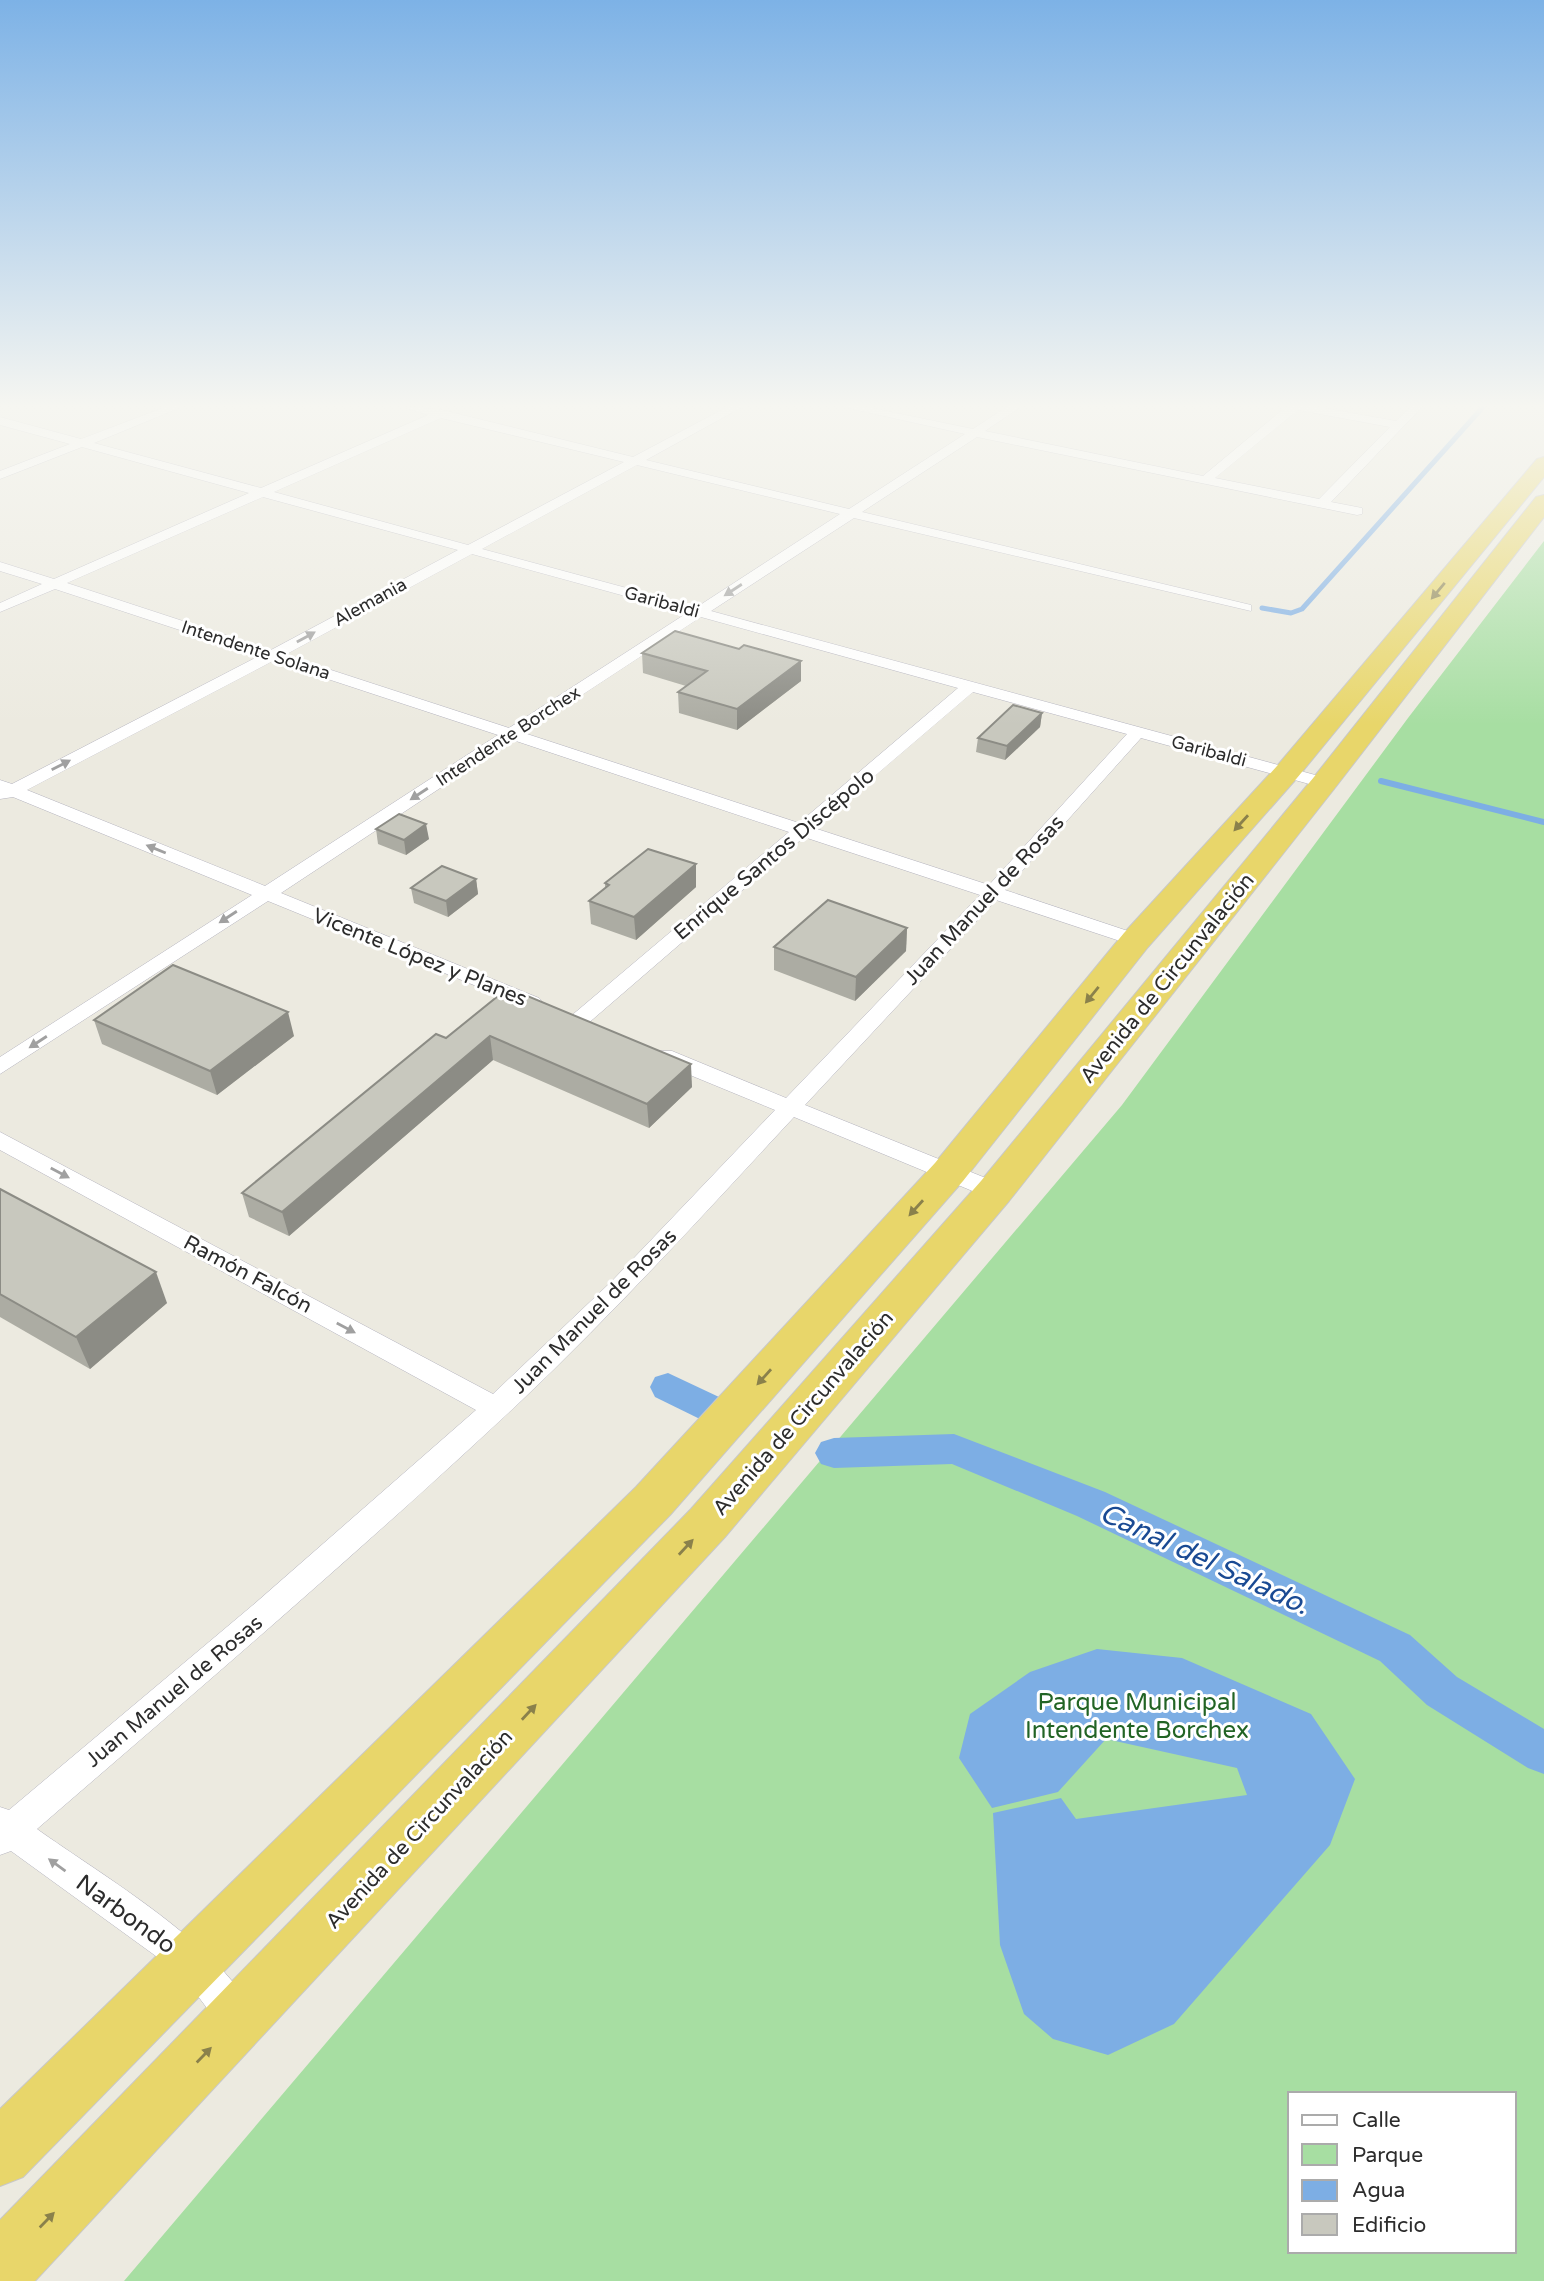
<svg xmlns="http://www.w3.org/2000/svg" width="1544" height="2281" font-family="'Varela Round',sans-serif">
  <style>
    .green { fill: #a7dea2; fill-rule: evenodd }
    .water { fill: #7daee4 }
    .lines { fill: none; stroke-linecap: round; stroke-linejoin: round }
    .stream-far1 { stroke: #7daee4; stroke-width: 5 }
    .stream { stroke: #7daee4; stroke-width: 6 }
    .canal { fill: #7daee4; fill-rule: evenodd }
    .minor-casing { stroke: #b4b3be; stroke-width: 1 }
    .trunk-casing { stroke: #c8c8c8; stroke-width: 2 }
    .minor { fill: #fff; fill-rule: evenodd }
    .trunk { fill: #e8d66a; fill-rule: evenodd }
    .wall { fill: #acaca3 }
    .shaded-wall { fill: #8c8c85 }
    .building { fill: #c8c8be; stroke: #8c8c85; stroke-width: 2 }
    .oneway { fill: #a0a0a0 }
    .oneway2 { fill: #8a814b }
    .labels { text-anchor: middle; stroke-width: 6; stroke-linejoin: round; paint-order: stroke }
    .far-street-label { font-size: 18px; fill: #2c2c2c; stroke: #fff }
    .street-label { font-size: 21px; fill: #2c2c2c; stroke: #fff }
    .near-park-label { font-size: 24px; fill: #226425; stroke: #fff }
    .near-street-label { font-size: 24px; fill: #2c2c2c; stroke: #fff }
    .near-water-label { font-size: 28px; font-style: italic; fill: #1a4a93; stroke: #fff }
  </style>
  <rect width="100%" height="100%" fill="#eceae0"/>
  <path class="green" d="M1544 541V2281H124L1122 1105 1408 718ZM1290 2094H1514V2251H1290Z"/>
  <path class="water" d="M1097 1649 1182 1658 1311 1714 1355 1779 1330 1845 1174 2024 1108 2055 1053 2039 1024 2014 1000 1945 993 1813 1061 1798 1076 1819 1247 1795 1237 1768 1106 1739 1058 1792 992 1808 959 1758 970 1714 1030 1672Z"/>
  <g class="lines">
    <path class="stream-far1" d="M1262 608 1291 613 1302 609 1484 406"/>
    <path class="stream" d="M1381 781 1544 822"/>
    <g class="canal">
      <path d="M668 1373 719 1397 725 1407 719 1417 706 1422 655 1397 650 1387 655 1377Z"/>
      <path d="M954 1434 1105 1492 1410 1635 1457 1677 1544 1729V1774L1528 1768 1427 1705 1380 1661 1077 1516 952 1464 834 1468 821 1464 815 1453 821 1442 834 1438Z"/>
    </g>
    <defs>
      <path id="minor" d="M168 406H184L94 443 261 488 428 415 400 406 442 410 633 457 729 406H744L646 460 849 509 965 434 839 406H862L973 429 1008 406H1022L985 431 1203 476 1287 406H1312L1396 421 1411 406H1423L1331 502 1362 508V514L1357 515 977 437 862 512 1251 605V611L854 518 711 611 1330 779 1333 783 1324 788 1141 738 1005 890 1143 936 1146 940 1143 944H1129L996 900 805 1105 1003 1185 1007 1191 1003 1197H987L794 1117C704 1214 615 1312 519 1403 363 1549 199 1689 37 1829 101 1875 226 1947 256 2019L251 2032 238 2037 225 2032 182 1975 11 1851 0 1855V1807L9 1810 253 1605 476 1410 0 1150V1132L493 1394 612 1281 775 1110 656 1061 653 1056 656 1051H672L786 1098 980 895 804 837 585 1026H571L568 1021 571 1016 789 832 513 740 281 893 539 998 542 1002 539 1006H525L268 901 0 1074V1057L252 895 13 797 0 799V780L12 784 259 656 55 589 0 612V603L42 584 0 571V562L54 579 249 493 82 447 0 479V471L70 444 0 425V417L81 439ZM1298 410 1390 427 1319 499 1215 478ZM441 418 624 462 468 545 274 492ZM637 465 840 514 697 607 482 549ZM263 497 458 550 271 650 67 583ZM472 554 687 613 509 728 285 655ZM701 617 958 688 799 823 524 733ZM273 661 498 735 265 886 27 790ZM973 692 1127 734 989 885 814 828Z"/>
      <g id="trunk">
        <path d="M1544 457V477L1297 778 1148 947 963 1181 670 1515 23 2177 0 2186V2109L636 1487 935 1163 1124 933 1277 766 1537 459Z"/>
        <path d="M1544 495V517L1334 789 1009 1201 725 1537 35 2281H0V2220L691 1509 981 1181 1314 777 1536 497Z"/>
      </g>
    </defs>
    <use href="#minor" class="minor-casing"/>
    <use href="#trunk" class="trunk-casing"/>
    <use href="#minor" class="minor"/>
    <use href="#trunk" class="trunk"/>
  </g>
  <g class="wall">
    <path d="M739 649 801 661V681L737 730 679 713 678 692 686 686 643 673 642 653Z"/>
    <path d="M1042 713 1040 727 1005 760 976 752 978 738Z"/>
    <path d="M376 829 429 839 406 855 378 844Z"/>
    <path d="M696 864V887L636 940 591 924 589 901 605 888V883Z"/>
    <path d="M476 879 478 894 448 917 414 903 411 888Z"/>
    <path d="M907 928 906 951 855 1001 774 970V947Z"/>
    <path d="M508 988 692 1087 649 1128 493 1060 289 1236 249 1217 242 1193 446 1038Z"/>
    <path d="M94 1020 294 1036 217 1095 102 1044Z"/>
    <path d="M0 1189 167 1303 90 1369 0 1317Z"/>
  </g>
  <g class="shaded-wall">
    <path d="M801 661V681L737 730V709Z"/>
    <path d="M1042 713 1040 727 1005 760 1007 746Z"/>
    <path d="M426 824 429 839 406 855 404 840Z"/>
    <path d="M696 864V887L636 940 634 917Z"/>
    <path d="M476 879 478 894 448 917 446 901Z"/>
    <path d="M907 928 906 951 855 1001 856 977Z"/>
    <path d="M288 1012 294 1036 217 1095 210 1071Z"/>
    <path d="M490 1036 493 1060 289 1236 282 1212Z"/>
    <path d="M691 1064 692 1087 649 1128 647 1104Z"/>
    <path d="M156 1272 167 1303 90 1369 76 1337Z"/>
  </g>
  <g class="building">
    <path d="M675 631 739 649 744 645 801 661 737 709 678 692 707 671 642 653Z"/>
    <path d="M1013 705 1042 713 1007 746 978 738Z"/>
    <path d="M399 814 426 824 404 840 376 829Z"/>
    <path d="M648 849 696 864 634 917 589 901 609 885 605 883Z"/>
    <path d="M442 866 476 879 446 901 411 888Z"/>
    <path d="M828 900 907 928 856 977 774 947Z"/>
    <path d="M173 965 288 1012 210 1071 94 1020Z"/>
    <path d="M508 988 691 1064 647 1104 490 1036 282 1212 242 1193 436 1034 446 1038Z"/>
    <path d="M0 1189 156 1272 76 1337 0 1294Z"/>
  </g>
  <defs><path id="oneway-solid" d="M-6-.8H1V-3.2L6.5 0L1 3.2V.8H-6Z" transform="scale(1.75)"/></defs>
  <g class="oneway">
    <use href="#oneway-solid" transform="translate(733 590) rotate(147)"/>
    <use href="#oneway-solid" transform="translate(306 637) rotate(-29)"/>
    <use href="#oneway-solid" transform="translate(61 765) rotate(-27)"/>
    <use href="#oneway-solid" transform="translate(419 794) rotate(147)"/>
    <use href="#oneway-solid" transform="translate(156 849) rotate(-158)"/>
    <use href="#oneway-solid" transform="translate(228 917) rotate(147)"/>
    <use href="#oneway-solid" transform="translate(38 1042) rotate(147)"/>
    <use href="#oneway-solid" transform="translate(60 1173) rotate(28)"/>
    <use href="#oneway-solid" transform="translate(346 1328) rotate(28)"/>
    <use href="#oneway-solid" transform="translate(57 1865) rotate(-144)"/>
  </g>
  <g class="oneway2">
    <use href="#oneway-solid" transform="translate(1438 591) rotate(130)"/>
    <use href="#oneway-solid" transform="translate(1241 823) rotate(132)"/>
    <use href="#oneway-solid" transform="translate(1092 995) rotate(129)"/>
    <use href="#oneway-solid" transform="translate(916 1208) rotate(132)"/>
    <use href="#oneway-solid" transform="translate(764 1377) rotate(132)"/>
    <use href="#oneway-solid" transform="translate(686 1547) rotate(-47)"/>
    <use href="#oneway-solid" transform="translate(529 1712) rotate(-47)"/>
    <use href="#oneway-solid" transform="translate(204 2055) rotate(-46)"/>
    <use href="#oneway-solid" transform="translate(47 2220) rotate(-46)"/>
  </g>
  <linearGradient id="sky" x2="0" y2="1"><stop stop-color="#7db2e6"/><stop offset="0.56" stop-color="#f6f6f1"/><stop offset="1" stop-color="#f6f6f1" stop-opacity="0"/></linearGradient>
  <rect width="1544" height="725" fill="url(#sky)"/>
  <g class="labels">
    <g class="far-street-label">
      <text transform="translate(370 602) rotate(-29)" y="6">Alemania</text>
      <text transform="translate(662 602) rotate(15)" y="6">Garibaldi</text>
      <text transform="translate(256 650) rotate(18)" y="6">Intendente Solana</text>
      <text transform="translate(508 736) rotate(-33)" y="6">Intendente Borchex</text>
      <text transform="translate(1209 751) rotate(15)" y="6">Garibaldi</text>
    </g>
    <g class="street-label">
      <text transform="translate(774 854) rotate(-40)" y="7">Enrique Santos Discépolo</text>
      <text transform="translate(984 900) rotate(-47)" y="7">Juan Manuel de Rosas</text>
      <text transform="translate(420 957) rotate(22)" y="7">Vicente López y Planes</text>
      <text transform="translate(1167 978) rotate(-51)" y="7">Avenida de Circunvalación</text>
      <text transform="translate(248 1274) rotate(28)" y="7">Ramón Falcón</text>
      <text transform="translate(594 1311) rotate(-45)" y="7">Juan Manuel de Rosas</text>
      <text transform="translate(803 1413) rotate(-49)" y="7">Avenida de Circunvalación</text>
      <text transform="translate(174 1691) rotate(-40)" y="7">Juan Manuel de Rosas</text>
      <text transform="translate(419 1829) rotate(-47)" y="7">Avenida de Circunvalación</text>
    </g>
    <g class="near-park-label">
      <text x="1137" y="1710">Parque Municipal<tspan x="1137" dy="28">Intendente Borchex</tspan></text>
    </g>
    <g class="near-street-label">
      <text transform="translate(126 1914) rotate(36)" y="8">Narbondo</text>
    </g>
    <g class="near-water-label">
      <text transform="translate(1205 1558) rotate(25)" y="10">Canal del Salado.</text>
    </g>
  </g>
  <rect x="1288" y="2092" width="228" height="161" fill="#ffffff" stroke="#ababab" stroke-width="2"/>
  <rect x="1302" y="2115" width="35" height="10" fill="#ffffff" stroke="#ababab" stroke-width="2"/>
  <text x="1352" y="2127" font-size="21" fill="#2c2c2c">Calle</text>
  <rect x="1302" y="2144" width="35" height="21" fill="#a7dea2" stroke="#ababab" stroke-width="2"/>
  <text x="1352" y="2162" font-size="21" fill="#2c2c2c">Parque</text>
  <rect x="1302" y="2180" width="35" height="21" fill="#7daee4" stroke="#ababab" stroke-width="2"/>
  <text x="1352" y="2197" font-size="21" fill="#2c2c2c">Agua</text>
  <rect x="1302" y="2214" width="35" height="21" fill="#c8c8be" stroke="#ababab" stroke-width="2"/>
  <text x="1352" y="2232" font-size="21" fill="#2c2c2c">Edificio</text>
</svg>
